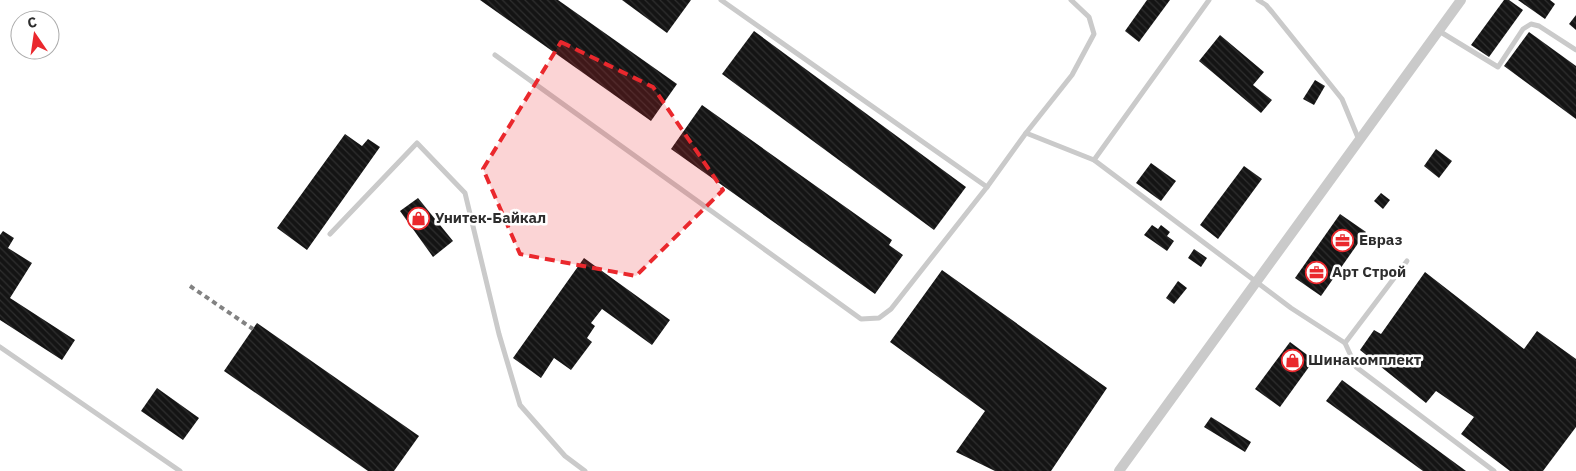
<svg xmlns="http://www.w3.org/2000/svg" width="1576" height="471" font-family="'IBM Plex Sans',sans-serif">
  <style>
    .building { fill: url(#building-back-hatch) }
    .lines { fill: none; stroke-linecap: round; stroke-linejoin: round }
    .service { stroke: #cacaca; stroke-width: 5 }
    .minor { stroke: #cacaca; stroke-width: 10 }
    .rail { stroke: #828282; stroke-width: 4; stroke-dasharray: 5 4; stroke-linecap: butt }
    .marked { fill: #ea282d; fill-opacity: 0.2; stroke: #ea282d; stroke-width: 4; stroke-dasharray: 10 6; stroke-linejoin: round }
    .labels { text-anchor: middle; stroke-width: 5; stroke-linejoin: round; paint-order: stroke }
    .poi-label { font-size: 15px; font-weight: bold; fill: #2d2d2d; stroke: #fff; text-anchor: start }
  </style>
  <defs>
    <pattern id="building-back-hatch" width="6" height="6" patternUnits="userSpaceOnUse" patternTransform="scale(1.25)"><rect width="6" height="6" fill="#141414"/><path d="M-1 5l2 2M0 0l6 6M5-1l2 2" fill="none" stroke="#2e2e2e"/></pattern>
  </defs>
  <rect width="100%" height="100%" fill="#fff"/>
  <g class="building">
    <path d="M480 0H558L677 84 651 121Z"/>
    <path d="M622 0H691L667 33Z"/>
    <path d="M1147 0H1170L1139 42 1125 31Z"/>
    <path d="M1504 0H1509L1523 10 1489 57 1471 45Z"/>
    <path d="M1518 0H1550L1555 4 1545 19Z"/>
    <path d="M1576 15V30L1569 24Z"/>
    <path d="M754 31 966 187 934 230 722 74Z"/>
    <path d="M1529 32 1576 66V119L1504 66Z"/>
    <path d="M1220 35 1264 72 1253 85 1272 100 1261 113 1199 61Z"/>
    <path d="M1315 80 1325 86 1314 105 1303 99Z"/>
    <path d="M702 105 892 240 889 245 903 255 875 294 671 149Z"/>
    <path d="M345 134 362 146 368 139 380 147 307 250 277 228Z"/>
    <path d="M1436 149 1452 161 1439 178 1424 166Z"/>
    <path d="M1151 163 1176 181 1161 201 1136 183Z"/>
    <path d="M1244 166 1262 179 1218 239 1200 225Z"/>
    <path d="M1381 193 1390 200 1383 209 1374 201Z"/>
    <path d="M418 198 453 241 433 257 400 211Z"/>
    <path d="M1340 214 1366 232 1321 296 1295 278Z"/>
    <path d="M1152 225 1158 229 1161 225 1170 232 1167 236 1174 241 1167 251 1144 235Z"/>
    <path d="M3 231 14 238 8 248 32 263 10 298 75 340 62 360 0 320V235Z"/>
    <path d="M1194 249 1207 258 1201 267 1188 258Z"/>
    <path d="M584 258 670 320 652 345 602 309 591 323 595 326 587 338 592 342 571 370 554 358 541 378 513 358Z"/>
    <path d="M942 270 1107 388 1051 471H995L956 452 985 411 890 342Z"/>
    <path d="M1425 272 1524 349 1537 331 1576 359V427L1543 471H1510L1461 434 1474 417 1436 391 1426 403 1360 350 1374 330 1381 334Z"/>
    <path d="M1178 281 1187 288 1174 304 1166 298Z"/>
    <path d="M257 323 419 436 394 471H368L224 371Z"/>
    <path d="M1290 342 1314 360 1280 407 1255 389Z"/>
    <path d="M1342 380 1466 471H1423L1326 401Z"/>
    <path d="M157 388 199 418 183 440 141 411Z"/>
    <path d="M1211 417 1251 442 1245 452 1204 427Z"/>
  </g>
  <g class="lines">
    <g class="service">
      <path d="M721 0 987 187"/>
      <path d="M1209 0 1094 160 1291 308 1345 343 1356 367 1494 471"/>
      <path d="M1258 0 1266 5 1272 12 1342 99 1359 140"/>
      <path d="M1439 31 1498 67 1523 29 1531 24 1539 26 1576 50"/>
      <path d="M495 55 861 319 879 318 891 309 987 187 1026 133 1094 160"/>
      <path d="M1026 133 1072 75 1094 34 1089 17 1071 0"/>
      <path d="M330 234 417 143 465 193 499 334 520 405 565 456 585 471"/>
      <path d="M1345 343 1407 261"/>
      <path d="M0 347 180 471"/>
    </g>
    <path class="minor" d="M1119 471 1461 0"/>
    <path class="rail" d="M190 286 253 329"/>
  </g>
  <path class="marked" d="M561 42 653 87 723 190 636 276 520 254 483 169Z"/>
  <defs>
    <symbol id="shop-ring" viewBox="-11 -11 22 22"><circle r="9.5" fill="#fff" stroke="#ea282d" stroke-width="1.5"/><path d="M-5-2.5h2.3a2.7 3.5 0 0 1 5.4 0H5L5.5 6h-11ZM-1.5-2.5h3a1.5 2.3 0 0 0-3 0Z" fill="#ea282d"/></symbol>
    <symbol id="office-ring" viewBox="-11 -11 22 22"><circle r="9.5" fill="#fff" stroke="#ea282d" stroke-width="1.5"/><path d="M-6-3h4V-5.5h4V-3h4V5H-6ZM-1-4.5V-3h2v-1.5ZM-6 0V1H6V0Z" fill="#ea282d"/></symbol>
  </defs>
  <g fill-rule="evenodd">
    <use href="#shop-ring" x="406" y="206" width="25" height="25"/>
    <use href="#office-ring" x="1330" y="228" width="25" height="25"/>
    <use href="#office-ring" x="1304" y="260" width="25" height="25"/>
    <use href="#shop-ring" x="1280" y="348" width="25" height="25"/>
  </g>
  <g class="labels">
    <g class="poi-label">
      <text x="435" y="223">Унитек-Байкал</text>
      <text x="1359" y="245">Евраз</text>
      <text x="1332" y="277">Арт Строй</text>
      <text x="1308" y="365">Шинакомплект</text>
    </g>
  </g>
  <g transform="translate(35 35) rotate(347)"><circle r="24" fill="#ffffff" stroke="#ababab"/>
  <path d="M0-4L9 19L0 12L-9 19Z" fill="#ea282d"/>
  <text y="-8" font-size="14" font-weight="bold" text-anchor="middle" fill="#2d2d2d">С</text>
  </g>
</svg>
